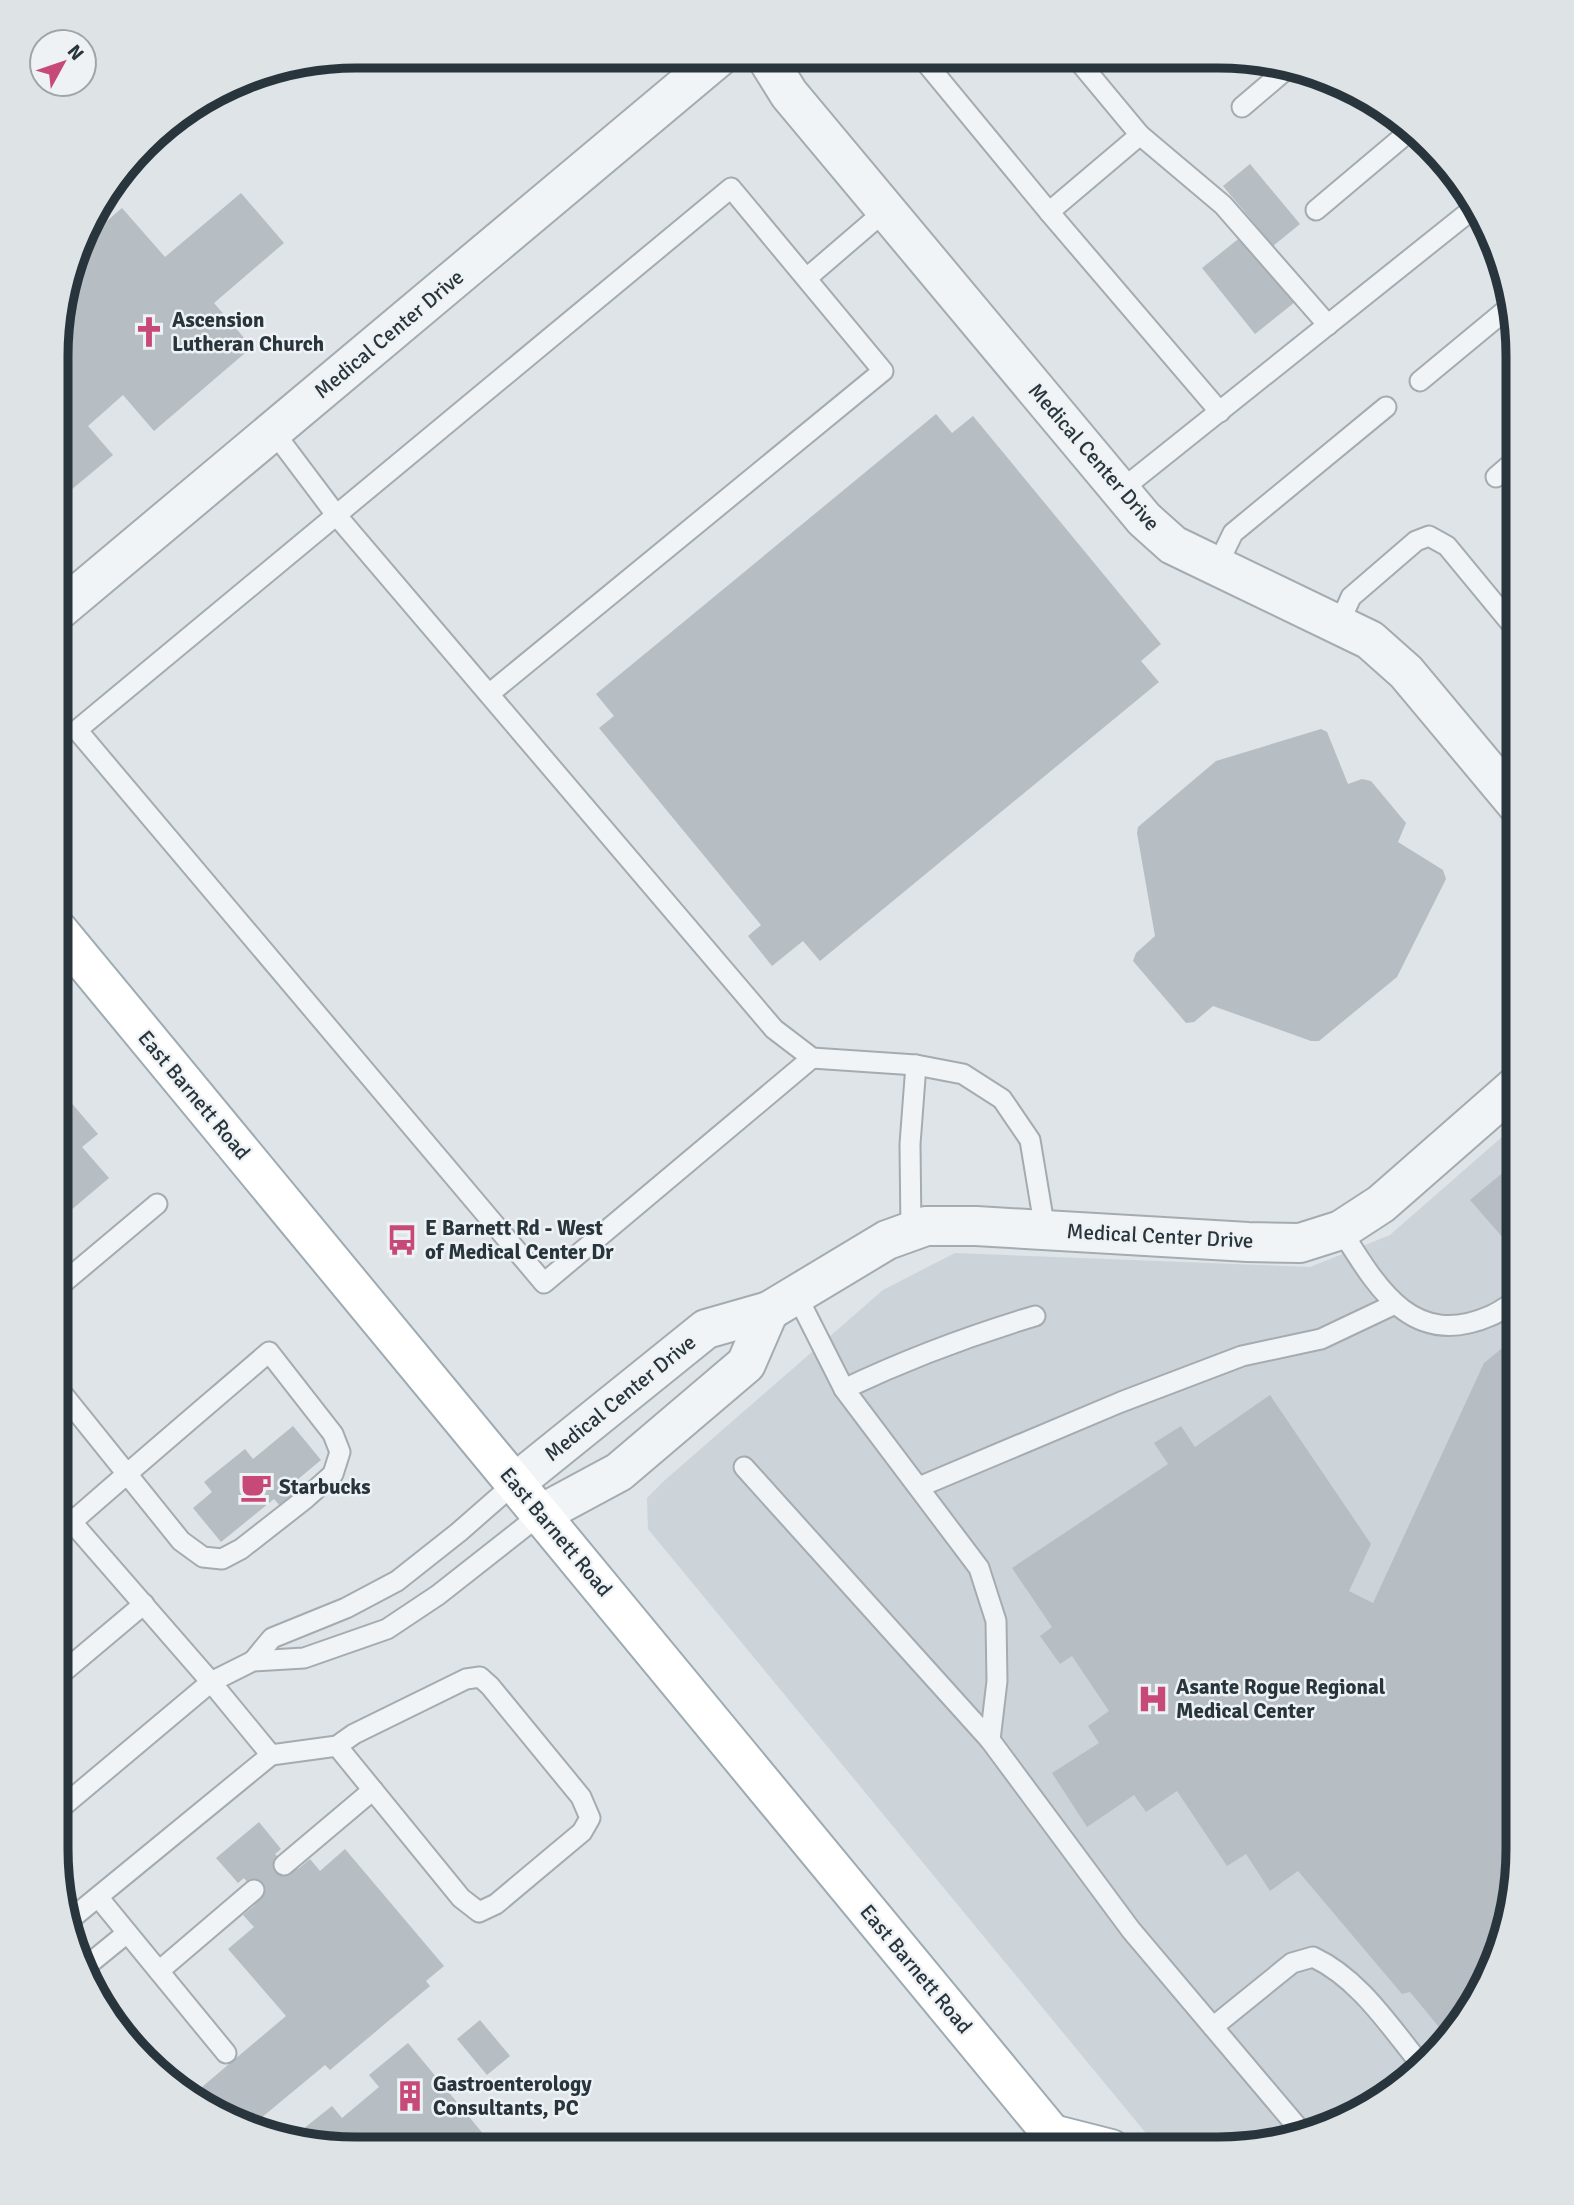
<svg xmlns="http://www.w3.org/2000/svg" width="1574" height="2205" font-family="Signika,sans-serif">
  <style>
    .built { fill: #ccd3d9 }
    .building { fill: #b6bec3 }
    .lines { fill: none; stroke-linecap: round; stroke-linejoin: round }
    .lane-casing { stroke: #a4acb1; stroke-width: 23 }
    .street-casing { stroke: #a4acb1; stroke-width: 42 }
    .primary-casing { stroke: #9eabb2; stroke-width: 42 }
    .lane { stroke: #f1f4f6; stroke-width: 19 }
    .street { stroke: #f1f4f6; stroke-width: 38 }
    .primary { stroke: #fff; stroke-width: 38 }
    .labels { text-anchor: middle; stroke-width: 5; stroke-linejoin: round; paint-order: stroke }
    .poi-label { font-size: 21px; font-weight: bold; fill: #28353d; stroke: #eef2f5; text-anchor: start }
    .street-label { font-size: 21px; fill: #28353d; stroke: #eef2f5 }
    .rim { fill: none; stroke: #28353d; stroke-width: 9 }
  </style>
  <rect width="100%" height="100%" fill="#dee4e7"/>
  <path class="built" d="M1518 1123 1517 1869 1502 1946 1467 2016 1416 2075 1350 2118 1219 2149H1159L648 1529 647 1498 665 1480 883 1290 955 1253 1310 1267 1390 1235Z"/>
  <g class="building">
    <path d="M1250 164 1300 224 1273 246 1223 186Z"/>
    <path d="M241 193 284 243 214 303 252 347 154 431 123 395 88 426 113 455 71 490 58 475 59 316 85 240 122 208 165 257Z"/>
    <path d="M1242 236 1295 302 1255 334 1202 268Z"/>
    <path d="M936 414 952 433 973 416 1161 644 1141 661 1159 682 820 961 803 941 772 966 748 936 761 925 599 728 614 716 596 694Z"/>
    <path d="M1321 729 1327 732 1348 784 1362 779 1371 781 1406 823 1398 842 1443 870 1446 879 1397 977 1319 1041H1311L1213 1006 1194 1022 1186 1023 1133 961 1136 953 1155 936 1137 833 1138 827 1216 761Z"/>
    <path d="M57 1086 98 1134 82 1147 109 1178 64 1216 57 1208Z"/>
    <path d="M1518 1160V1255L1470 1200Z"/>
    <path d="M1518 1335 1517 1869 1502 1946 1467 2016 1448 2038 1410 1992 1402 1994 1298 1871 1270 1891 1246 1854 1227 1866 1177 1791 1146 1812 1134 1795 1087 1827 1052 1773 1099 1743 1088 1726 1109 1711 1072 1656 1060 1664 1040 1636 1052 1627 1012 1568 1168 1464 1154 1443 1181 1426 1195 1447 1270 1395 1371 1544 1349 1591 1373 1603 1484 1363Z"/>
    <path d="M293 1426 321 1460 297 1480 308 1493 285 1512 274 1499 221 1542 193 1508 212 1492 204 1482 245 1449 253 1459Z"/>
    <path d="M259 1822 281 1849 275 1854 289 1870 295 1865 298 1869 310 1859 320 1871 345 1849 444 1966 426 1981 430 1986 330 2070 325 2065 255 2123 189 2098 286 2016 228 1949 254 1927 243 1915 255 1905 253 1901 259 1896 244 1878 238 1883 216 1858Z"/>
    <path d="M85 1974 135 2034 137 2033 184 2089 181 2092 130 2047 87 1981Z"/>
    <path d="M480 2020 510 2056 487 2075 457 2039Z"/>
    <path d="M408 2043 494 2147 317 2146 293 2137 332 2106 342 2118 379 2087 369 2075Z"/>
  </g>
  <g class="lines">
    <defs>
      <g id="lane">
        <path d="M922 58 1049 212 1140 135 1076 58"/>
        <path d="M1242 107 1289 67"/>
        <path d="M1140 135 1223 205 1328 325"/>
        <path d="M1316 210 1411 130"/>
        <path d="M1049 212 1220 412"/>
        <path d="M808 277 886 210"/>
        <path d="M1420 381 1507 309"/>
        <path d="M273 431 337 516 774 1029 812 1058 916 1065 963 1074 1002 1099 1030 1140 1045 1230"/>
        <path d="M1496 477 1518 458"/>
        <path d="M1121 490 1474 208"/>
        <path d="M1217 566 1233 533 1386 407"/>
        <path d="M1339 624 1351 597 1416 541 1429 536 1447 546 1518 632"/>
        <path d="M489 694 883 371 731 188 77 730 544 1283 812 1058"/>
        <path d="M1341 1230C1377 1287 1412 1350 1490 1316 1500 1312 1509 1305 1518 1299"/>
        <path d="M911 1231 910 1144 916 1065"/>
        <path d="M57 1288 157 1204"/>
        <path d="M796 1294 844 1389 979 1568 996 1621 997 1681 990 1740 1131 1930 1300 2130"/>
        <path d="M844 1389C907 1359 968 1336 1035 1316"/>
        <path d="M744 1467 990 1740"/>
        <path d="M919 1487 1121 1402 1242 1356 1321 1339 1395 1304"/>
        <path d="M57 1505 211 1682 271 1755 337 1746 461 1898 479 1912 496 1904 582 1832 590 1818 581 1797 490 1686 480 1677 466 1679 354 1734 337 1746"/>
        <path d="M57 1535C126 1474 198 1413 269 1352L333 1434 340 1452 333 1474 305 1499 241 1549 222 1559 203 1557 181 1541 57 1387"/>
        <path d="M253 1661 272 1638 346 1608 397 1581 459 1532 515 1483"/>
        <path d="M56 1678 144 1604"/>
        <path d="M56 1812 211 1682 253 1661 304 1658 387 1629 438 1595 541 1514"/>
        <path d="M284 1865 373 1790"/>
        <path d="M98 1897 226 2053"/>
        <path d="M72 1918 271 1755"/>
        <path d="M84 1968 127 1933"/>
        <path d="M159 1971 254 1890"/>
        <path d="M1213 2027 1292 1963 1313 1957C1360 1979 1390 2027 1423 2067"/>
      </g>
      <g id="street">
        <path d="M766 57 789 94 1144 519 1173 545 1370 640 1406 672 1518 806"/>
        <path d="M58 611 719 57"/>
        <path d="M515 1483 706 1329 769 1311 887 1240 926 1226H976L1248 1242 1300 1243 1341 1230 1381 1204 1518 1084"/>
        <path d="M541 1514 619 1472 746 1364 769 1311"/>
      </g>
      <g id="primary">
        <path d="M58 930 1052 2134 1055 2149"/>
        <path d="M1052 2134 1111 2149"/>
      </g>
    </defs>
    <use href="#lane" class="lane-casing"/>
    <use href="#street" class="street-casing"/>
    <use href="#primary" class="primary-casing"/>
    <use href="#lane" class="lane"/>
    <use href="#street" class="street"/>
    <use href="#primary" class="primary"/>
  </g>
  <defs>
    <symbol id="church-bare" viewBox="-9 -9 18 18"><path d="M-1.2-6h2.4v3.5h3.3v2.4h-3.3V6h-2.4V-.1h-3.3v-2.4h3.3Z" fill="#c74978" stroke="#eef2f5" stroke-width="2.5" paint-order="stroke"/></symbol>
    <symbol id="bus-bare" viewBox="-9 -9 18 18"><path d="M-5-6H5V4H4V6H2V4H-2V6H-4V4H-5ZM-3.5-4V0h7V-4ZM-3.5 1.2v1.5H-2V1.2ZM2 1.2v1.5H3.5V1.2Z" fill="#c74978" stroke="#eef2f5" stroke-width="2.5" paint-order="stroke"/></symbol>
    <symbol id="cafe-bare" viewBox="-9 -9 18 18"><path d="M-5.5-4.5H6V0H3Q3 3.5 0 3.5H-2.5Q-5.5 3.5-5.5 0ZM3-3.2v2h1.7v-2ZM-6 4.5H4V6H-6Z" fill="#c74978" stroke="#eef2f5" stroke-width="2.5" paint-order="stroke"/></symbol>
    <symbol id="hospital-bare" viewBox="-9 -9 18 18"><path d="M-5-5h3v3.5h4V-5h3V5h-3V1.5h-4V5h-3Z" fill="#c74978" stroke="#eef2f5" stroke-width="2.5" paint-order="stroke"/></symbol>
    <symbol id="building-bare" viewBox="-9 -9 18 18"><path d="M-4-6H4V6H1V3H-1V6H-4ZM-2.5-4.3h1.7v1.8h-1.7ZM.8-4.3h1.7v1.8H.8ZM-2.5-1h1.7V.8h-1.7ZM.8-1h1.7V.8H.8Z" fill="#c74978" stroke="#eef2f5" stroke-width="2.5" paint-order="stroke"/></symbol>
  </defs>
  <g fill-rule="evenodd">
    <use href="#church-bare" x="127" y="310" width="44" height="44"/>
    <use href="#bus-bare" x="380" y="1218" width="44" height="44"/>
    <use href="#cafe-bare" x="234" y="1465" width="44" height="44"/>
    <use href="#hospital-bare" x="1131" y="1677" width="44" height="44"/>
    <use href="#building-bare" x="388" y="2074" width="44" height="44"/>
  </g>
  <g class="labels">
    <g class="poi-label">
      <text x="172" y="327">Ascension<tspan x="172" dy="24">Lutheran Church</tspan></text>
      <text x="425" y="1235">E Barnett Rd - West<tspan x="425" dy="24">of Medical Center Dr</tspan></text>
      <text x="279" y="1494">Starbucks</text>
      <text x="1176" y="1694">Asante Rogue Regional<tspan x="1176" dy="24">Medical Center</tspan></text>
      <text x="433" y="2091">Gastroenterology<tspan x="433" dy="24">Consultants, PC</tspan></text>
    </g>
    <g class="street-label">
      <text transform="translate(389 334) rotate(-40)" y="7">Medical Center Drive</text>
      <text transform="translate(1094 457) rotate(49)" y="7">Medical Center Drive</text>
      <text transform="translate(194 1095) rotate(50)" y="7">East Barnett Road</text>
      <text transform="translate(1160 1236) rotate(3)" y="7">Medical Center Drive</text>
      <text transform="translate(620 1398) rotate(-39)" y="7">Medical Center Drive</text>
      <text transform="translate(556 1532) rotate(50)" y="7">East Barnett Road</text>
      <text transform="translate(916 1969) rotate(50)" y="7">East Barnett Road</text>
    </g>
  </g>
  <path d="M0 0H1574V2205H0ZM356 68H1218A288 288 0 0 1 1506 356V1849A288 288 0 0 1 1218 2137H356A288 288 0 0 1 68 1849V356A288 288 0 0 1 356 68Z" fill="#dee3e6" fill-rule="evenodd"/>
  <path class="rim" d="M356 68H1218A288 288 0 0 1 1506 356V1849A288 288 0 0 1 1218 2137H356A288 288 0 0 1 68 1849V356A288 288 0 0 1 356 68Z"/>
  <g transform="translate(63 63) rotate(50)"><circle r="33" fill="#eef2f5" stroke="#9fa6ab" stroke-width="2"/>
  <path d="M0-5L12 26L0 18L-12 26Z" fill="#c74978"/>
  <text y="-10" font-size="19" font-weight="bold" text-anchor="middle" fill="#28353d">N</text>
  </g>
</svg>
